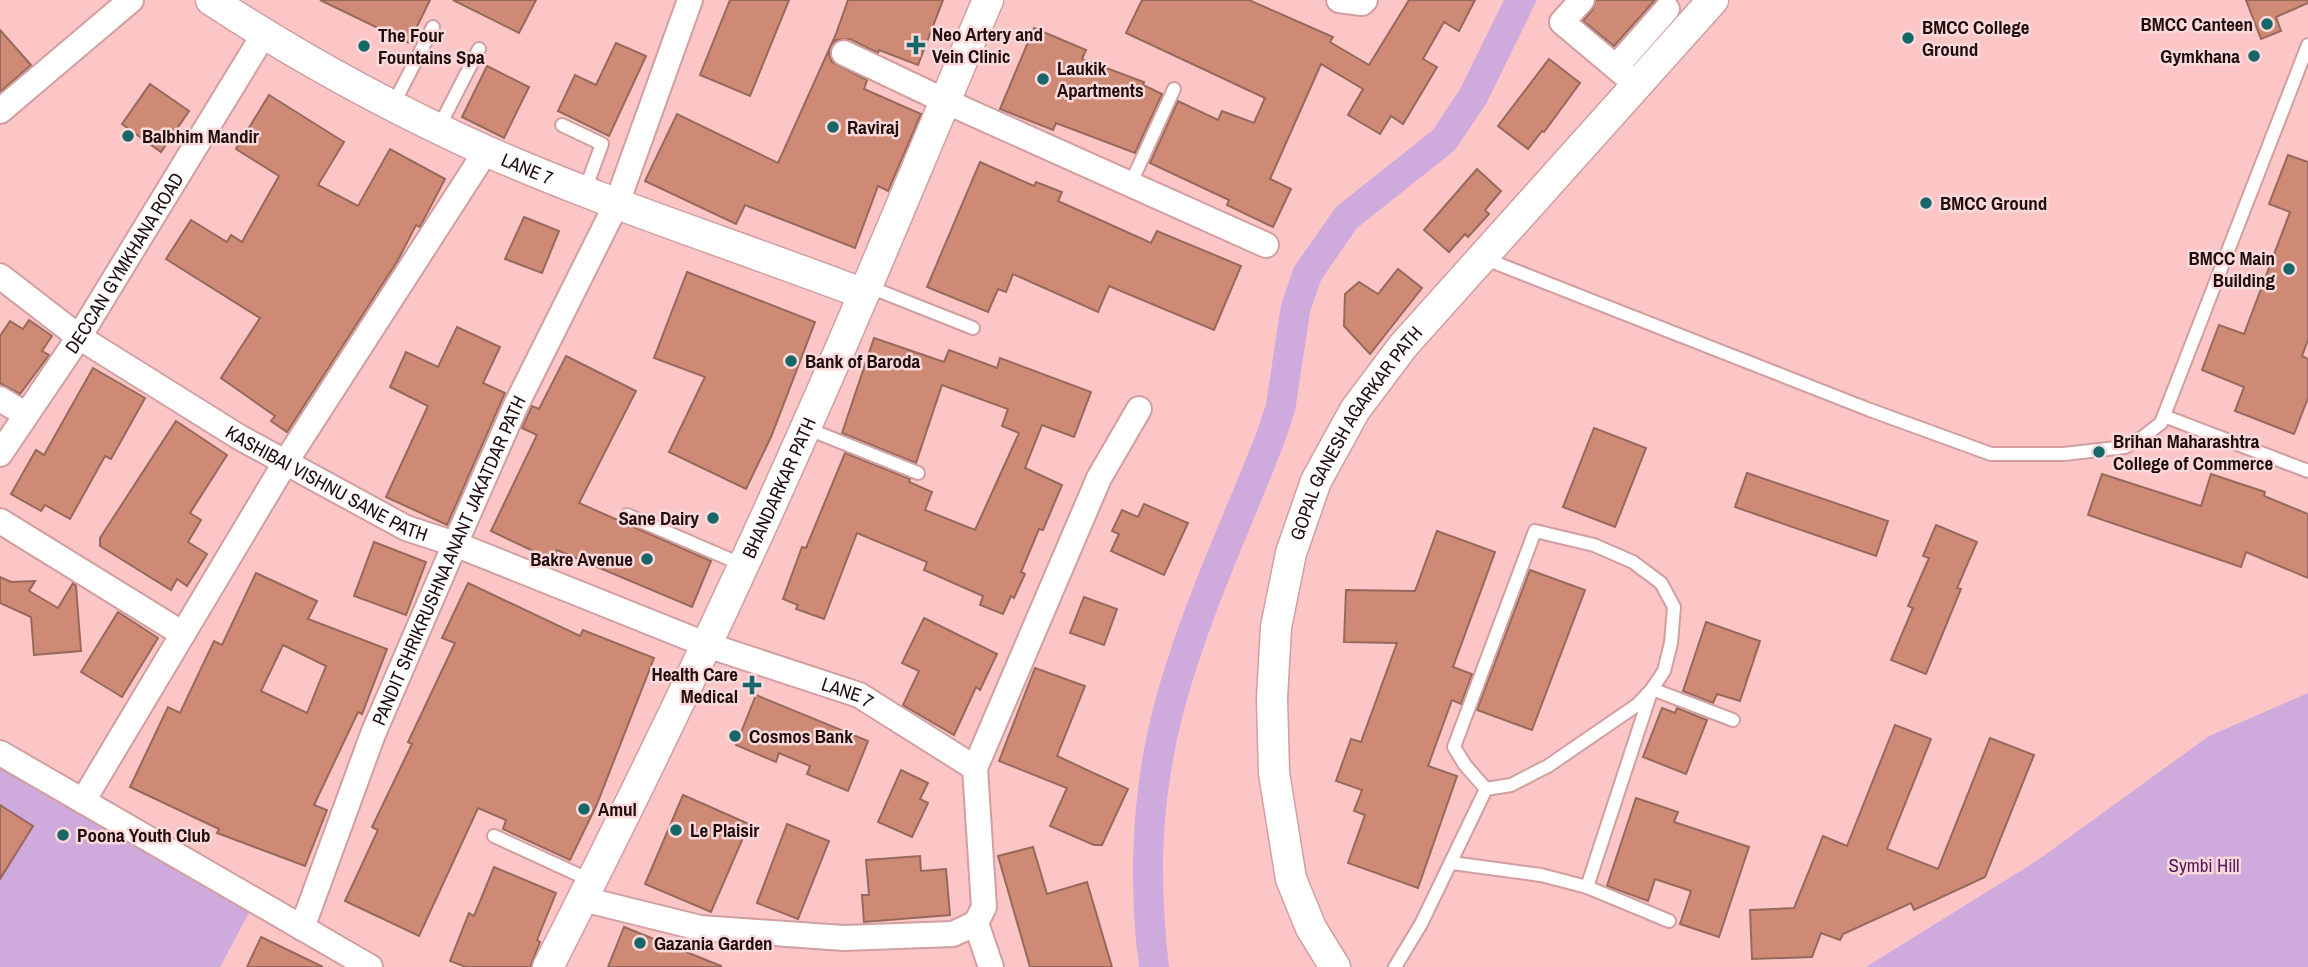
<svg xmlns="http://www.w3.org/2000/svg" width="2308" height="967" font-family="'Archivo Narrow',sans-serif">
  <style>
    .green { fill: #cfaadc }
    .building { fill: #cf8a76; stroke: #96695b; stroke-width: 2; fill-rule: evenodd }
    .lines { fill: none; stroke-linecap: round; stroke-linejoin: round }
    .service-casing { stroke: #d29e9f; stroke-width: 16 }
    .minor-casing { stroke: #d29e9f; stroke-width: 28 }
    .tertiary-casing { stroke: #d29e9f; stroke-width: 33 }
    .service { stroke: #fff; stroke-width: 12 }
    .minor { stroke: #fff; stroke-width: 24 }
    .tertiary { stroke: #fff; stroke-width: 30 }
    .poi-dot { fill: #176668; stroke: #fbd9da; stroke-width: 2.5 }
    .labels { text-anchor: middle; stroke-width: 5; stroke-linejoin: round; paint-order: stroke }
    .poi-label { font-size: 19px; font-weight: bold; fill: #200e0f; stroke: #fbd9da; text-anchor: start }
    .street-label { font-size: 19px; fill: #200e0f; stroke: #fbd9da }
    .park-label { font-size: 19px; fill: #4f1d5f; stroke: #fbd9da }
  </style>
  <rect width="100%" height="100%" fill="#fcc6c7"/>
  <g class="green">
    <path d="M1504 0H1537L1486 104 1455 150 1357 228 1321 280 1310 312 1295 411 1284 444C1244 547 1193 651 1173 760 1160 830 1161 897 1169 967H1139C1130 896 1131 826 1143 755 1163 644 1215 538 1256 434L1266 404 1281 305 1294 267 1336 207 1433 130 1460 89Z"/>
    <path d="M2308 693V967H1866L2035 862 2209 736Z"/>
    <path d="M0 762 252 907 220 967H0Z"/>
  </g>
  <g class="building">
    <path d="M320 0H430L409 43Z"/>
    <path d="M453 0H536L519 33Z"/>
    <path d="M730 0H789L750 96 700 75Z"/>
    <path d="M848 0H943L918 65 879 50 878 53 850 39 836 40 830 47 829 55 832 62 867 80 864 89 921 114 888 191 878 186 855 248 745 205 736 224 645 181 677 114 778 163 836 34Z"/>
    <path d="M1142 0H1249L1333 37 1330 42 1369 65 1409 0H1475L1459 31 1444 22 1423 59 1437 67 1403 124 1391 116 1380 134 1348 115 1363 89 1321 64 1270 179 1291 189 1273 227 1227 205 1229 200 1150 163 1178 101 1218 120 1222 111 1254 123 1265 98 1126 33Z"/>
    <path d="M1596 0H1655L1614 46 1583 21 1593 9Z"/>
    <path d="M2246 0H2308V3L2276 17 2281 31 2261 39Z"/>
    <path d="M1034 28 1086 50 1082 59 1144 82 1143 85 1162 94 1135 153 1056 123 1053 130 1000 109Z"/>
    <path d="M0 30 31 65 0 92Z"/>
    <path d="M616 43 646 56 609 136 558 111 575 75 596 85Z"/>
    <path d="M1549 59 1580 83 1544 132 1542 131 1528 149 1498 126Z"/>
    <path d="M487 66 529 87 504 138 462 117Z"/>
    <path d="M150 84 189 111 161 152 122 124Z"/>
    <path d="M269 95 344 142 318 185 358 206 390 149 445 179 420 227 416 225 398 260 287 432 271 421 275 416 221 378 260 318 166 259 191 220 227 242 231 235 242 242 279 176 236 149Z"/>
    <path d="M2288 155 2308 162V340L2302 356 2308 359V398L2294 434 2235 411 2244 387 2202 370 2219 325 2244 334 2290 212 2269 204Z"/>
    <path d="M980 162 1034 186 1036 182 1062 192 1058 201 1151 243 1157 231 1241 266 1214 330 1109 286 1098 312 1013 274 1006 292 998 289 988 312 927 287Z"/>
    <path d="M1477 169 1501 191 1485 210 1489 214 1468 237 1465 234 1449 252 1424 230Z"/>
    <path d="M524 217 559 231 542 273 505 259Z"/>
    <path d="M1398 269 1422 288 1370 354 1344 326 1345 294 1359 282 1378 294Z"/>
    <path d="M687 272 815 322 771 437 746 489 669 452 705 377 654 358Z"/>
    <path d="M29 320 52 336 42 351 49 355 20 394 0 383V336L10 321 23 329Z"/>
    <path d="M457 327 500 347 483 383 505 393 447 525 386 497 428 406 390 387 406 352 438 367Z"/>
    <path d="M874 338 944 362 949 350 997 368 1000 358 1091 392 1074 437 1042 425 1025 468 1062 485 1043 530 1039 529 1021 572 1025 574 1014 598 1011 596 1003 614 980 605 983 596 924 570 927 562 857 533 824 619 796 609 798 605 783 599 802 547 806 548 845 453 910 479 909 482 932 492 925 510 975 530 1019 433 1002 426 1008 409 942 385 916 463 842 433Z"/>
    <path d="M566 356 636 391 579 503 711 561 692 607 557 550 552 560 491 531 537 435 522 428 532 406 539 409Z"/>
    <path d="M93 368 145 398 111 459 105 456 70 519 45 505 41 511 11 494 36 450 44 455Z"/>
    <path d="M176 421 227 455 190 513 201 520 188 542 207 554 187 586 177 579 171 590 100 546V538Z"/>
    <path d="M1594 428 1646 448 1615 527 1563 507Z"/>
    <path d="M1747 473 1888 521 1876 556 1735 507Z"/>
    <path d="M2102 474 2201 506 2211 474 2265 492 2264 496 2308 514V578L2246 552 2241 567 2088 515Z"/>
    <path d="M1144 504 1188 523 1164 575 1111 551 1119 534 1112 531 1122 510 1138 517Z"/>
    <path d="M1936 525 1977 542 1957 588 1961 589 1926 674 1891 660 1913 608 1908 606 1929 558 1923 556Z"/>
    <path d="M1437 531 1495 552 1453 667 1472 674 1461 704 1452 700 1428 766 1457 776 1418 888 1348 863 1365 815 1354 811 1362 790 1336 781 1351 739 1361 742 1397 643 1344 642 1346 590 1415 591Z"/>
    <path d="M374 542 426 562 406 615 354 596Z"/>
    <path d="M1530 570 1585 590 1532 730 1477 710Z"/>
    <path d="M256 573 317 601 308 619 387 649 362 714 358 712 314 805 327 810 305 866 217 833 219 829 130 787 168 707 180 713 214 641 222 645ZM283 645 326 666 307 713 261 691Z"/>
    <path d="M0 577 11 582 35 581 29 591 58 608 73 583 76 586 81 651 34 655 31 617 0 603Z"/>
    <path d="M468 583 580 636 583 630 654 658 597 804 570 860 503 829 506 820 478 808 419 936 345 901 378 830 372 827 412 744 408 742 455 643 442 638Z"/>
    <path d="M1084 597 1117 609 1104 645 1070 633Z"/>
    <path d="M118 612 158 638 122 697 81 672Z"/>
    <path d="M924 618 997 654 980 690 976 687 954 735 903 705 919 671 902 663Z"/>
    <path d="M1706 622 1760 641 1740 701 1717 694 1713 703 1683 691Z"/>
    <path d="M1035 668 1085 686 1057 756 1128 789 1102 845H1094L1050 826 1067 788 999 761Z"/>
    <path d="M756 695 868 741 848 791 807 774 810 766 779 753 776 762 736 745Z"/>
    <path d="M1662 708 1675 713 1677 708 1707 720 1686 774 1643 757Z"/>
    <path d="M1895 725 1931 739 1887 849 1938 869 1990 738 2034 755 1985 877 1914 910 1911 903 1843 934 1840 940 1821 933 1812 957 1752 959 1750 910 1794 908 1823 836 1847 846Z"/>
    <path d="M901 770 928 783 920 799 928 803 912 837 878 822Z"/>
    <path d="M683 795 749 824 711 912 645 884Z"/>
    <path d="M1636 798 1678 812 1674 822 1749 847 1719 937 1680 924 1691 891 1655 879 1648 901 1607 886Z"/>
    <path d="M0 805 33 826 0 879Z"/>
    <path d="M787 824 829 841 798 919 757 903Z"/>
    <path d="M1033 847 1047 894 1087 882 1112 967H1030L998 856Z"/>
    <path d="M920 856 921 871 946 869 950 915 864 922 862 895H869L866 860Z"/>
    <path d="M494 867 556 893 537 940 540 942 530 967H466L450 961 469 913 474 916Z"/>
    <path d="M624 927 721 966V967H608Z"/>
    <path d="M261 937 323 967H247Z"/>
  </g>
  <g class="lines">
    <defs>
      <g id="service">
        <path d="M393 105 433 27"/>
        <path d="M562 125 602 144 585 190"/>
        <path d="M439 127 479 49"/>
        <path d="M1130 185 1174 89"/>
        <path d="M1483 258 1870 410 1991 454H2064L2125 447 2143 437 2161 423 2308 45"/>
        <path d="M867 286 973 328"/>
        <path d="M2164 416 2308 471"/>
        <path d="M806 428 918 473"/>
        <path d="M627 515 743 565"/>
        <path d="M1535 531 1594 545 1633 562 1661 583 1674 607 1671 643 1664 671 1652 689 1637 705 1548 766 1511 785 1486 789 1465 765 1454 747Z"/>
        <path d="M494 836 592 881"/>
        <path d="M1452 863 1541 875 1587 887 1669 921"/>
        <path d="M1587 887 1652 689 1733 720"/>
        <path d="M1395 967 1421 924 1486 789"/>
      </g>
      <g id="minor">
        <path d="M1339 0 1362 3 1365 0"/>
        <path d="M1582 0 1562 22 1637 85"/>
        <path d="M844 53 945 101 1266 245"/>
        <path d="M1616 67 1667 9"/>
        <path d="M0 111 131 0"/>
        <path id="s1" d="M0 276 79 337 239 437 406 528 455 544 707 645 859 695 975 768"/>
        <path d="M0 399 25 414"/>
        <path id="s2" d="M0 454 79 337 264 34"/>
        <path d="M0 521 183 634"/>
        <path d="M0 753 370 967"/>
        <path d="M83 801 285 463 486 151"/>
        <path d="M583 899 700 928 844 938 953 934 976 923 984 907 975 768 1099 478 1139 409"/>
        <path d="M976 923 991 967"/>
        <path id="s3" d="M302 928 373 734 455 544 516 405 617 203 690 0"/>
      </g>
      <g id="tertiary">
        <path id="s4" d="M211 0C298 57 391 108 486 151 609 205 738 246 864 294"/>
        <path id="s5" d="M548 967C639 789 725 610 806 427 869 286 927 142 988 0"/>
        <path id="s6" d="M1335 967 1311 928 1291 879 1274 773 1272 698 1276 627 1291 553 1316 481 1355 410 1403 346 1713 0"/>
      </g>
    </defs>
    <use href="#service" class="service-casing"/>
    <use href="#minor" class="minor-casing"/>
    <use href="#tertiary" class="tertiary-casing"/>
    <use href="#service" class="service"/>
    <use href="#minor" class="minor"/>
    <use href="#tertiary" class="tertiary"/>
  </g>
  <g class="poi-dot">
    <circle cx="2267" cy="24" r="7"/>
    <circle cx="1908" cy="38" r="7"/>
    <path d="M912.5 34.5h7v7h7v7h-7v7h-7v-7h-7v-7h7z"/>
    <circle cx="364" cy="46" r="7"/>
    <circle cx="2254" cy="56" r="7"/>
    <circle cx="1043" cy="79" r="7"/>
    <circle cx="833" cy="127" r="7"/>
    <circle cx="128" cy="136" r="7"/>
    <circle cx="1926" cy="203" r="7"/>
    <circle cx="2289" cy="269" r="7"/>
    <circle cx="791" cy="361" r="7"/>
    <circle cx="2099" cy="452" r="7"/>
    <circle cx="713" cy="518" r="7"/>
    <circle cx="647" cy="559" r="7"/>
    <path d="M748.5 674.5h7v7h7v7h-7v7h-7v-7h-7v-7h7z"/>
    <circle cx="735" cy="736" r="7"/>
    <circle cx="584" cy="809" r="7"/>
    <circle cx="676" cy="830" r="7"/>
    <circle cx="63" cy="835" r="7"/>
    <circle cx="640" cy="943" r="7"/>
  </g>
  <g class="labels">
    <g class="poi-label">
      <text x="2253" y="31" text-anchor="end">BMCC Canteen</text>
      <text x="1922" y="34">BMCC College<tspan x="1922" dy="22">Ground</tspan></text>
      <text x="932" y="41">Neo Artery and<tspan x="932" dy="22">Vein Clinic</tspan></text>
      <text x="378" y="42">The Four<tspan x="378" dy="22">Fountains Spa</tspan></text>
      <text x="2240" y="63" text-anchor="end">Gymkhana</text>
      <text x="1057" y="75">Laukik<tspan x="1057" dy="22">Apartments</tspan></text>
      <text x="847" y="134">Raviraj</text>
      <text x="142" y="143">Balbhim Mandir</text>
      <text x="1940" y="210">BMCC Ground</text>
      <text x="2275" y="265" text-anchor="end">BMCC Main<tspan x="2275" dy="22">Building</tspan></text>
      <text x="805" y="368">Bank of Baroda</text>
      <text x="2113" y="448">Brihan Maharashtra<tspan x="2113" dy="22">College of Commerce</tspan></text>
      <text x="699" y="525" text-anchor="end">Sane Dairy</text>
      <text x="633" y="566" text-anchor="end">Bakre Avenue</text>
      <text x="738" y="681" text-anchor="end">Health Care<tspan x="738" dy="22">Medical</tspan></text>
      <text x="749" y="743">Cosmos Bank</text>
      <text x="598" y="816">Amul</text>
      <text x="690" y="837">Le Plaisir</text>
      <text x="77" y="842">Poona Youth Club</text>
      <text x="654" y="950">Gazania Garden</text>
    </g>
    <g class="street-label">
      <text dy="7" stroke="none"><textPath href="#s4" startOffset="359">LANE 7</textPath></text>
      <text dy="7" stroke="none"><textPath href="#s2" startOffset="228">DECCAN GYMKHANA ROAD</textPath></text>
      <text dy="7" stroke="none"><textPath href="#s6" startOffset="565">GOPAL GANESH AGARKAR PATH</textPath></text>
      <text dy="7" stroke="none"><textPath href="#s1" startOffset="388">KASHIBAI VISHNU SANE PATH</textPath></text>
      <text dy="7" stroke="none"><textPath href="#s5" startOffset="532">BHANDARKAR PATH</textPath></text>
      <text dy="7" stroke="none"><textPath href="#s3" startOffset="396">PANDIT SHRIKRUSHNA ANANT JAKATDAR PATH</textPath></text>
      <text dy="7" stroke="none"><textPath href="#s1" startOffset="950">LANE 7</textPath></text>
    </g>
    <g class="park-label">
      <text x="2204" y="872">Symbi Hill</text>
    </g>
  </g>
</svg>
